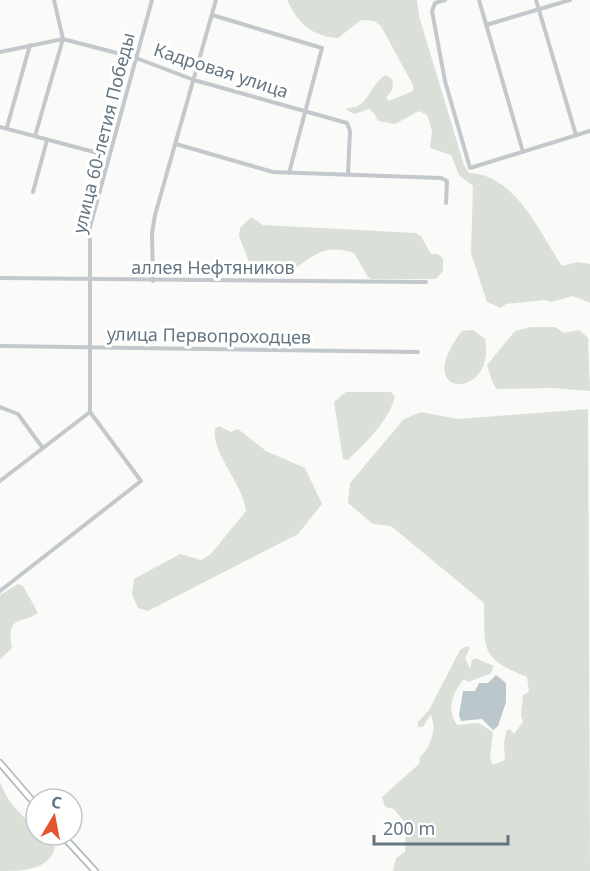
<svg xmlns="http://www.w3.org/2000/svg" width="590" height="871" font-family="'Noto Sans',sans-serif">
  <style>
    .green { fill: #dadfd7 }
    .water { fill: #bbc7cb }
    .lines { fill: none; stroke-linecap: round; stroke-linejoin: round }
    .secondary-casing { stroke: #b3babf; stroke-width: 8 }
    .street { stroke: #c3c8cc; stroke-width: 4 }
    .secondary { stroke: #fff; stroke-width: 4.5 }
    .labels { text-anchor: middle; stroke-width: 6; stroke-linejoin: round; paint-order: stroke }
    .street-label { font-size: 18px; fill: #657683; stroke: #fff }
  </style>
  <rect width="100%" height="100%" fill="#fafaf8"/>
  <g class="green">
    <path d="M287 0H417L419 16 464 165 469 173C515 174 539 232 562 266L578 262 590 264V303L573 296 551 302 545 300 506 304 501 308 487 302 471 253 473 186 459 175 451 155 430 148 432 131 427 115 419 111 395 124 378 121 374 113 369 109 354 114 345 109C348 108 351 108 355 107 368 104 373 81 386 75L392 79C394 90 392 90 386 98L389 101 413 91V85L381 26 374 21 361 20 338 38C310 36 298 22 287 0Z"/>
    <path d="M251 217 263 225 415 233 421 236 431 254H438L443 259V271L436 279H372L368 277 354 253C312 239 306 272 279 273 270 274 259 269 251 267L239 236 240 228Z"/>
    <path d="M531 327H555L564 333 579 330 588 338 590 391 553 388 497 389C491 382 490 373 487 365L515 331Z"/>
    <path d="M473 330 485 339C497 401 408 400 462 331Z"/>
    <path d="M346 392H391L395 397C388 422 366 442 348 460L343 459 334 402Z"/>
    <path d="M588 409 590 871H393L396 858 405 852 406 824 394 809 385 807 382 797 419 764 420 757 427 749 432 737 434 727 431 714 423 727H418V722L429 710 460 650 467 646 470 648 465 658 470 669 472 660 475 658 494 666 490 674 468 682 464 679C454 691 445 709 457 725L479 723 493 732 490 759 493 765 505 760 504 744 506 731 510 729 514 734 523 722 521 716 523 695 529 692 527 677C479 658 485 649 484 603L391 526 373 524 348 503 350 483 404 419 421 412 458 419Z"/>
    <path d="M219 426 231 432 238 429 266 451 305 468 322 504 298 534 148 611 138 608 132 594 134 579 180 554 201 560 210 555 246 511C243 483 211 453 215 429Z"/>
    <path d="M18 584 23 586 38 613C23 624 5 614 12 648L0 659V595Z"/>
    <path d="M0 782C7 803 21 814 36 829V835H43L55 847C49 871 21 871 0 871Z"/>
  </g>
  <path class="water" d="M496 675 506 683V702L498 726 493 730 482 719 461 721 459 715 463 691H475L479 683H488Z"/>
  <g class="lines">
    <defs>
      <g id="secondary">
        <path d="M0 763 36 805"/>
        <path d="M62 835 95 871"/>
      </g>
    </defs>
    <use href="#secondary" class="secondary-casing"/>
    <g class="street">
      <path d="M445 0 435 3 432 11 445 81 470 168 590 131"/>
      <path d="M479 0 523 152"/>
      <path d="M536 0 576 135"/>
      <path d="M212 15 322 48 289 173"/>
      <path d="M486 25 570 0"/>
      <path d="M0 52 63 39 136 58 194 80 347 123 350 131 348 174"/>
      <path d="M0 127 109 156"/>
      <path d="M7 127 30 45"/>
      <path d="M35 136 63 39 54 0"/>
      <path d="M176 144 273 172 441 178 447 181 446 203"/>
      <path d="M33 192 47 140"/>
      <path d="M0 278 426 282"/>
      <path d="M153 281 152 233 155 215 216 0"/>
      <path d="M0 346 418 352"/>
      <path d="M0 407 18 414 42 447"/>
      <path d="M0 481 90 412V227L152 0"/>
      <path d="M0 591 141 481 90 412"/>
    </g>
    <use href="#secondary" class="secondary"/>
  </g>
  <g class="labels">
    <g class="street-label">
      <text transform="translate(221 71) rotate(18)" y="6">Кадровая улица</text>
      <text transform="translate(104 133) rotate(-76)" y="6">улица 60-летия Победы</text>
      <text x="213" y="274">аллея Нефтяников</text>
      <text transform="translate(209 336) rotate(1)" y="6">улица Первопроходцев</text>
    </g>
  </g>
  <g transform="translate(54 817) rotate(10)"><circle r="28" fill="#ffffff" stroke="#c1c8cd" stroke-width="1.5"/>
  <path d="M0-4.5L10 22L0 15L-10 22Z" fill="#e4572e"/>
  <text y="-9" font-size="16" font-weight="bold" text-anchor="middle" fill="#657683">С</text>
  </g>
  <path d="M374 835v9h134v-9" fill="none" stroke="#657683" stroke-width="3"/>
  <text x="383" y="835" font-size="18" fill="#657683" stroke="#ffffff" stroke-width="4.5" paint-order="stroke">200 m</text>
</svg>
